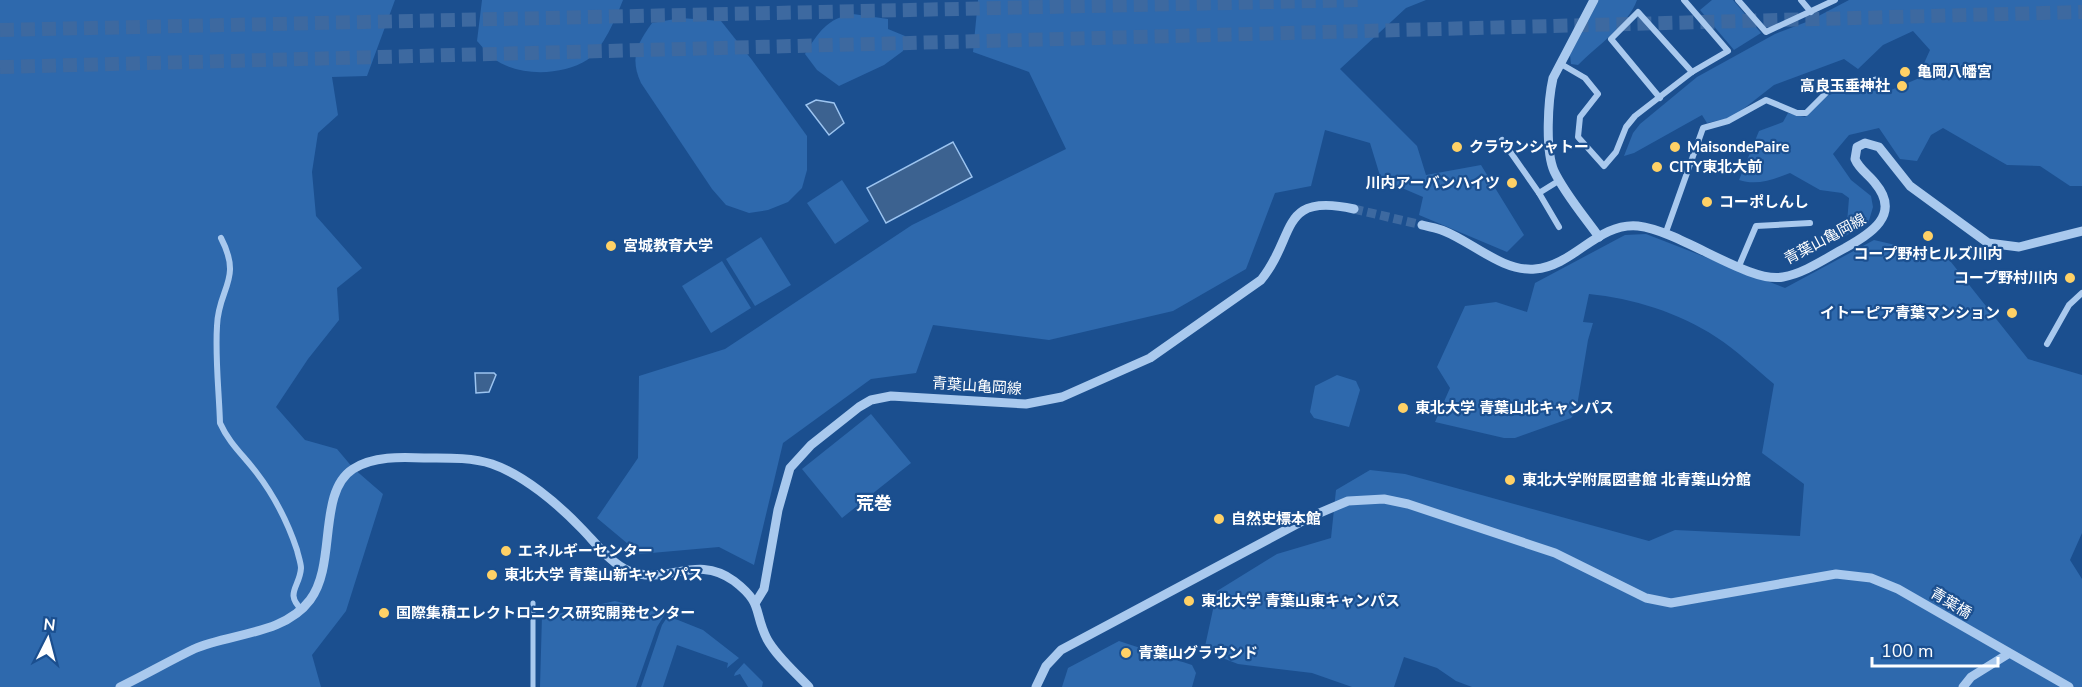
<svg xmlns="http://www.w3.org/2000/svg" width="2082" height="687" font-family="'Nunito Sans','Noto Sans JP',sans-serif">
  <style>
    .green { fill: #2e69ad }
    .water { fill: #3c6290; stroke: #9cc4f0; stroke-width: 1.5 }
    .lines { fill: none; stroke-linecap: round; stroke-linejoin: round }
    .tertiary-tunnel { stroke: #3d69a0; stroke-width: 9; stroke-dasharray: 9 4.5; stroke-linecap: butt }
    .motorway-tunnel { stroke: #3d69a0; stroke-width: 14; stroke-dasharray: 14 7; stroke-linecap: butt }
    .pedestrian { stroke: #a9c9ee; stroke-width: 5 }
    .minor { stroke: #a9c9ee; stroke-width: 6 }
    .tertiary { stroke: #a9c9ee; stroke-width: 9 }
    .poi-dot { fill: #ffd166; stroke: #1b4f8f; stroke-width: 2 }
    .labels { text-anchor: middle; stroke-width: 4.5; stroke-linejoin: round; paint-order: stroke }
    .poi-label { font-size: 15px; font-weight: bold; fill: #fff; stroke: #1b4f8f; text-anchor: start }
    .street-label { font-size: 15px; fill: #fff; stroke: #1b4f8f }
    .quarter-label { font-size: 18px; font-weight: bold; fill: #fff; stroke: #1b4f8f }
  </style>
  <rect width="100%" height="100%" fill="#1b4f8f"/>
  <g class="green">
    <path d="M0 0H395L367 76 332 77 338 115 318 133 312 172 316 216 362 268 337 288 339 320 308 359 276 407 305 440 337 449 353 468 383 494 346 611 312 655 321 687H0Z"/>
    <path d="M482 0H623C616 18 603 49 587 60 562 76 517 77 493 58 487 54 482 46 477 41Z"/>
    <path d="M978 0H1426L1406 8 1340 69 1417 146 1426 175 1481 165 1524 235 1507 252 1419 215 1423 197 1381 179 1370 143 1325 130 1311 186 1275 193 1246 269 1173 311 1049 340 933 325 916 373 871 379 783 443 754 565 719 547 640 554 597 518 638 458 639 376 725 349 912 225 1066 149 1029 72 973 52Z"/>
    <path d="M1599 0H1637C1628 25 1597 46 1578 65L1571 64 1570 55Z"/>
    <path d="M1712 0H1733L1761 33 1734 50 1700 10Z"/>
    <path d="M1849 0H2082V186H2070L2040 166 2007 165 1943 128 1931 135 1917 161 1900 159 1879 128 1849 135 1833 154 1851 180 1871 196 1873 207 1868 224 1843 237 1826 241 1847 223 1849 198 1842 193 1820 190 1790 173C1774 179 1757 186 1739 180L1759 131 1783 122 1788 113 1805 117 1825 96 1867 84 1891 90 1917 79 1930 50 1913 31 1883 45 1858 69 1844 59 1774 85 1733 117 1707 123 1702 115 1634 153 1624 156 1633 133 1640 124 1697 77 1775 34 1809 21Z"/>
    <path d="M853 14 888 19V29L905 36 903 51 884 65 839 86 817 70 805 54C818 33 827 18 853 14Z"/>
    <path d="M681 18 721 21 752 60 807 136V170L802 188 788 202 768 210 749 213 726 205 712 189 641 83C630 59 636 45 652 23Z"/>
    <path d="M842 180 869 221 835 244 807 203Z"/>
    <path d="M1646 234 1785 288 1874 240 1947 257 2028 359 2082 375V533L2070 560 2082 579V687H1472L1456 681 1437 668 1404 657 1394 687H1352L1312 673 1238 664 1204 651 1217 591 1277 554 1331 538 1336 490 1370 470 1405 474 1649 541 1675 530 1800 536 1804 484 1762 453 1774 384C1755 368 1736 350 1716 337 1680 313 1632 298 1589 294L1583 322 1593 323 1588 340 1576 412 1571 418 1515 438H1504L1435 422 1450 388 1437 367 1465 306 1496 302 1527 312 1535 283 1625 235Z"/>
    <path d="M761 237 791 285 755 306 726 259Z"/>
    <path d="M722 261 751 308 711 333 682 286Z"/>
    <path d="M1337 375 1356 381 1360 390 1349 427 1314 418 1310 412 1315 386Z"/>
    <path d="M871 414 911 463 842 518 802 469Z"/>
    <path d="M615 601 665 614 657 627 636 687H540L542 615H553Z"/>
    <path d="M668 616 703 630 739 658 727 668 728 663 677 645 663 687H641L662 625Z"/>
    <path d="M1119 641 1192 665 1196 673 1192 687H1062L1068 668Z"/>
    <path d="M744 663 763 682 762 687H748L740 674 734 676 735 673Z"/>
  </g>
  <g class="water">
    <path d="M816 100 834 103 844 123 829 135 806 105Z"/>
    <path d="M953 142 972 177 886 223 867 188Z"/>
    <path d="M475 373H494L496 375 489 392 476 393Z"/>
  </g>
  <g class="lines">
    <path class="tertiary-tunnel" d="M1354 209 1422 225"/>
    <g class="motorway-tunnel">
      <path d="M0 30 1363 0"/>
      <path d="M0 67 2082 12"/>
    </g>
    <path class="pedestrian" d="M533 603V687"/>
    <g class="minor">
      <path d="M1738 0 1766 32 1835 0"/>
      <path d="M1801 0 1811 12"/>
      <path d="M1561 64 1585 78 1598 94 1580 117 1578 137 1604 166 1616 152 1626 127 1635 116 1692 72 1728 51 1684 0"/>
      <path d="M1660 98 1611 39 1638 12 1692 72"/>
      <path d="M1502 140 1539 193"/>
      <path d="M1559 227 1539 193 1560 180"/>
      <path d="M1666 232 1703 128 1728 121 1766 100 1797 113H1806L1830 89 1879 79"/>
      <path d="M221 238C243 280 218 288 217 326 215 358 219 391 220 423 229 443 243 455 256 472 273 494 288 523 297 550 298 555 301 563 301 568 300 587 284 593 302 610"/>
      <path d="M1739 266 1756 226 1810 223"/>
      <path d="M2047 344 2069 305 2082 293"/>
    </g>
    <g class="tertiary">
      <path d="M1594 0 1553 78C1548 100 1545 150 1554 171 1565 194 1584 216 1599 237"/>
      <path d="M1422 225C1429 227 1437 228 1444 231 1472 242 1503 272 1535 269 1574 266 1598 222 1638 226 1681 231 1749 284 1783 277 1805 273 1826 258 1845 248 1870 234 1902 215 1875 183 1869 175 1859 169 1855 159L1857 147 1865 143 1879 147 1910 186 1988 243 2019 247 2082 231"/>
      <path d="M756 602 764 589 778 510 790 468 811 445 859 407 871 400 891 396 1026 404 1062 397 1150 358 1261 280C1297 236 1278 192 1354 209"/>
      <path d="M120 687C145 675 169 661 194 649 230 633 284 635 310 600 337 565 317 492 353 469 373 456 401 457 424 458 446 458 471 457 492 464 524 475 558 504 581 528 595 542 610 563 629 571 667 586 696 553 734 581 764 604 753 611 767 639 777 657 795 672 809 687"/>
      <path d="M1036 687 1046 666 1061 650 1310 517 1348 501 1384 499 1408 504 1555 553 1646 598 1671 603 1836 574 1871 578 1898 589 2069 687"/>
      <path d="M1963 687 1971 677 2008 654"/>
    </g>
  </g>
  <g class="poi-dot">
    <circle cx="1905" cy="72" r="6"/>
    <circle cx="1902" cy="86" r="6"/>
    <circle cx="1457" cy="147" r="6"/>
    <circle cx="1675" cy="147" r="6"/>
    <circle cx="1657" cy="167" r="6"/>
    <circle cx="1512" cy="183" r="6"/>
    <circle cx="1707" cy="202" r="6"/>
    <circle cx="1928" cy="236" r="6"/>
    <circle cx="611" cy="246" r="6"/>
    <circle cx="2070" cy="278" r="6"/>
    <circle cx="2012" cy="313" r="6"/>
    <circle cx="1403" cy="408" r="6"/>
    <circle cx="1510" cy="480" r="6"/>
    <circle cx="1219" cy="519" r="6"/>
    <circle cx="506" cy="551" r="6"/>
    <circle cx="492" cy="575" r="6"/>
    <circle cx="1189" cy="601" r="6"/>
    <circle cx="384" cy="613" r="6"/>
    <circle cx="1126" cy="653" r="6"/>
  </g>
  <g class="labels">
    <g class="poi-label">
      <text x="1917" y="77">亀岡八幡宮</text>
      <text x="1890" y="91" text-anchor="end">高良玉垂神社</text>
      <text x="1469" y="152">クラウンシャトー</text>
      <text x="1687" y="152">MaisondePaire</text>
      <text x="1669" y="172">CITY東北大前</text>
      <text x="1500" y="188" text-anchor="end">川内アーバンハイツ</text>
      <text x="1719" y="207">コーポしんし</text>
      <text x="623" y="251">宮城教育大学</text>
      <text x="1928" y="259" text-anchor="middle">コープ野村ヒルズ川内</text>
      <text x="2058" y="283" text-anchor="end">コープ野村川内</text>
      <text x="2000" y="318" text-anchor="end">イトーピア青葉マンション</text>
      <text x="1415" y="413">東北大学 青葉山北キャンパス</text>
      <text x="1522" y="485">東北大学附属図書館 北青葉山分館</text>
      <text x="1231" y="524">自然史標本館</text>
      <text x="518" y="556">エネルギーセンター</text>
      <text x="504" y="580">東北大学 青葉山新キャンパス</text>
      <text x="1201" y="606">東北大学 青葉山東キャンパス</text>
      <text x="396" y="618">国際集積エレクトロニクス研究開発センター</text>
      <text x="1138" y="658">青葉山グラウンド</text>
    </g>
    <g class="street-label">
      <text transform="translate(1825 239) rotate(-28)" y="5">青葉山亀岡線</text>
      <text transform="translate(977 386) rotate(4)" y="5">青葉山亀岡線</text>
      <text transform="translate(1951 603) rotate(31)" y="5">青葉橋</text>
    </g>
    <g class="quarter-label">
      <text x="874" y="510">荒巻</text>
    </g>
  </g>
  <g transform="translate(48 639) rotate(6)" stroke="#1b4f8f" stroke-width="4.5" paint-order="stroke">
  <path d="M0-4.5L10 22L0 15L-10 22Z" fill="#ffffff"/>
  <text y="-9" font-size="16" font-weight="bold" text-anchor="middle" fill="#ffffff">N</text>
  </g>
  <path d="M1872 657v9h126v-9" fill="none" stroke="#ffffff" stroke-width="3"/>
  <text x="1881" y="657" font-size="18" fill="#ffffff" stroke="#1b4f8f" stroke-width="4.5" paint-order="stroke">100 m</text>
</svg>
